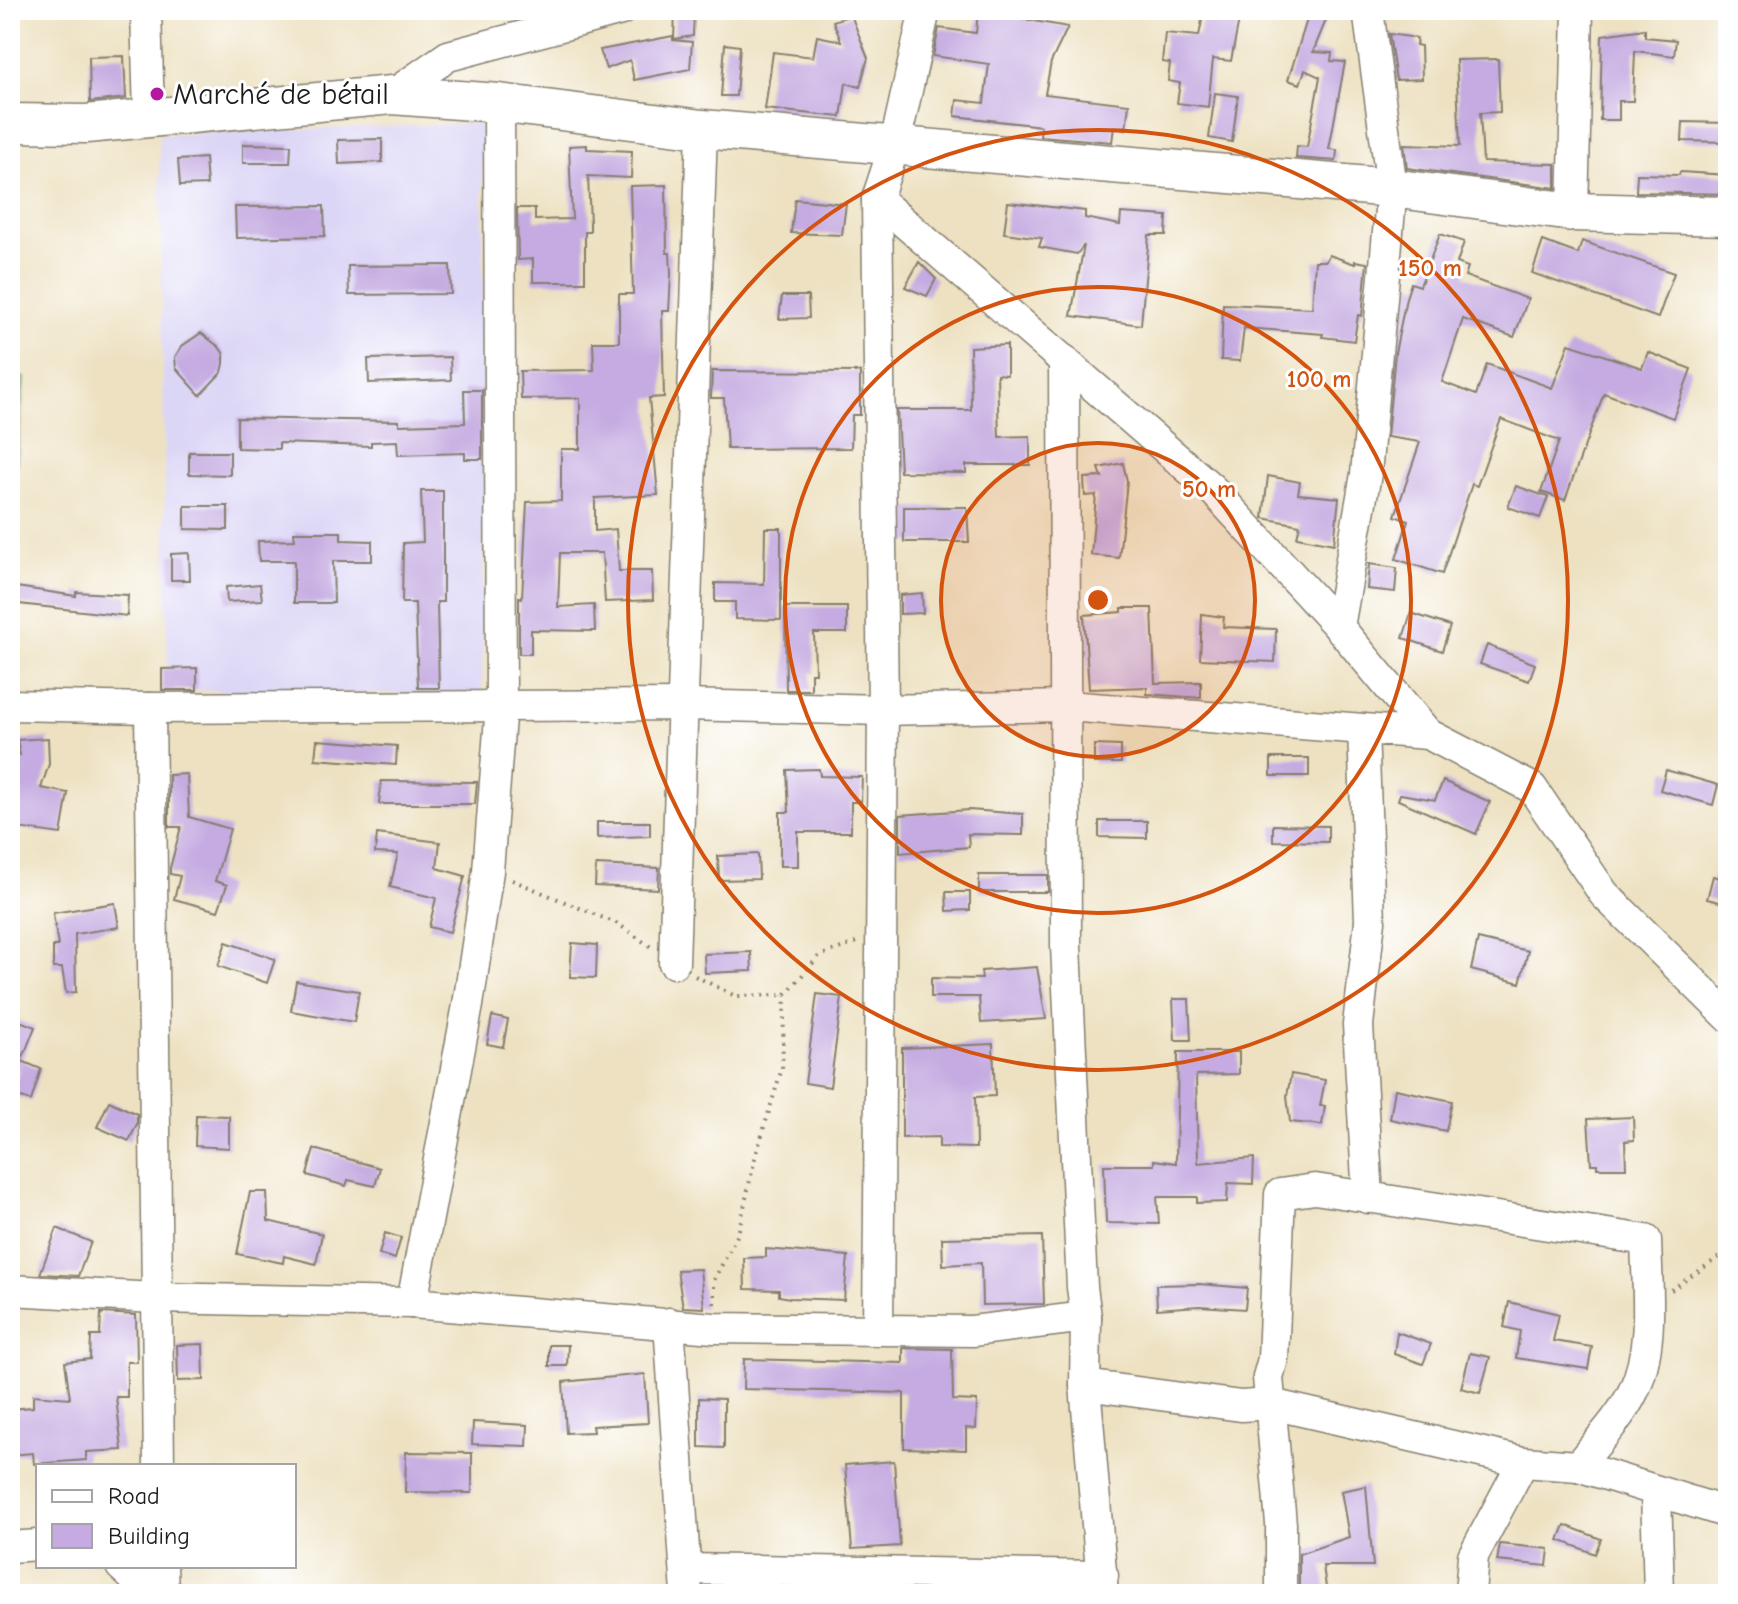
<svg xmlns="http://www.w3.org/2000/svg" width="1738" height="1604" font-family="'Comic Neue',sans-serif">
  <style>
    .built { fill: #dcd6f6 }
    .green { fill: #70c98f; stroke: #467256; stroke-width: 2 }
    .building { fill: #c5abe1 }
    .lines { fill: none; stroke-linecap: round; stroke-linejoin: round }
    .minor-casing { stroke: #847e6e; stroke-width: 33 }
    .major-casing { stroke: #847e6e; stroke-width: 41 }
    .path { stroke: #847e6e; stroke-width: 4; stroke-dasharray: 2 6; stroke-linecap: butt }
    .minor { stroke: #fff; stroke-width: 30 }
    .major { stroke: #fff; stroke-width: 38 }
    .ring { fill: none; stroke: #d4530e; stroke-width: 4 }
    .poi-dot { fill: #b5179e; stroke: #fff; stroke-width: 3 }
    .labels { text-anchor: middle; stroke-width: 6; stroke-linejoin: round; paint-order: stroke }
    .poi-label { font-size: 30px; fill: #1c1c1c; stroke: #fff; text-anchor: start }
    .centre { fill: #d4530e; stroke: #fff; stroke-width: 4 }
    .ring-label { font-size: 24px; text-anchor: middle; font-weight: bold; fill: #d4530e; stroke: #fff; stroke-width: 6; stroke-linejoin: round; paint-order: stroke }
  </style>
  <rect width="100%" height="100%" fill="#fff"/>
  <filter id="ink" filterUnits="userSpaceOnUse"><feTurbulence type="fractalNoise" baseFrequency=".0125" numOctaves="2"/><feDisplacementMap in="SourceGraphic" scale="16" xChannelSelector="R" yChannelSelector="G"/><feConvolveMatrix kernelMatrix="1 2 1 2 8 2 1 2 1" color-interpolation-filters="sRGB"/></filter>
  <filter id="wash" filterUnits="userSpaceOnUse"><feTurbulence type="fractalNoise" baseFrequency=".006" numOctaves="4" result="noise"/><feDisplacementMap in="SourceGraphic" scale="32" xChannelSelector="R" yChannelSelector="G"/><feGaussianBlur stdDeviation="1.8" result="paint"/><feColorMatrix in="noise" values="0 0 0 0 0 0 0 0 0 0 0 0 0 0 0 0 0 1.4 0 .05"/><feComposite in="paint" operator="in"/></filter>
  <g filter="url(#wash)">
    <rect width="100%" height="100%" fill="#ede1c1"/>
    <path class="built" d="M477 123 482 132 485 459 482 695 168 690 159 135Z"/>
    <path class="green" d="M10 377 24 378 10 535Z"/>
    <g id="blocks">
      <g class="building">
        <path d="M694 10 693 36 674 39 675 12Z"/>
        <path d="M1204 10H1241L1231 61 1213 59 1208 107 1177 103 1180 83 1168 81 1170 63 1162 62 1165 33 1199 36Z"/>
        <path d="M1310 10H1330L1313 52 1332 53 1331 61 1345 62 1329 149 1337 150 1336 161 1296 158 1297 146 1307 147 1320 77 1305 70 1300 84 1288 80Z"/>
        <path d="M978 11 1068 27 1051 62 1045 94 1129 104 1126 129 1114 127 1112 142 1040 136 1041 126 955 116 957 100 984 103 989 64 933 56 939 28 976 33Z"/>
        <path d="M851 15 868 58 860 87 846 83 841 117 765 109 773 52 813 57 817 36 841 41 833 21Z"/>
        <path d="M1645 29V37L1676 40 1674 56 1635 51 1633 101H1619V120H1600L1602 35Z"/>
        <path d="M1389 34 1417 38 1416 45 1421 46 1422 79 1396 80Z"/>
        <path d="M673 36V40L692 42 690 69 634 80 630 60 606 69 600 50Z"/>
        <path d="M725 44 740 46 736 96H721Z"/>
        <path d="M124 56 126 98 90 102 89 57Z"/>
        <path d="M1498 59 1500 112 1480 113 1483 162 1556 164V188L1407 168 1404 144 1460 146 1456 60Z"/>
        <path d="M1215 93 1238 96 1232 142 1209 138Z"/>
        <path d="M1683 122 1728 123V142L1682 141Z"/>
        <path d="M382 139V162L339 164 338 140Z"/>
        <path d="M243 144 291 145 290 163H243Z"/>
        <path d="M587 145V149L632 151 631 178 588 176 590 224V232H585V282H533V259L518 260 517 208H535V220L572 219 569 146Z"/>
        <path d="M205 158 207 185 180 186 178 160Z"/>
        <path d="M1680 172 1728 175V194L1636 192 1637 174 1679 175Z"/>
        <path d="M666 185 667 253H670L671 274 669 311H662L664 397 649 398 658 495 595 498V531L616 529 619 571H652L653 600 605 602 602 553H560L558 607 594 605 595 631 531 630V654H519V597L522 598 527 502 561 501V449H580V398L521 399 520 371 594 370 593 342H619V294H633L630 186Z"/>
        <path d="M795 199 846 204 842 235 791 233Z"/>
        <path d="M1008 202 1085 211V218L1120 225 1121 213 1167 216 1166 235H1149L1141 325 1071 316 1084 245 1077 254 1039 247 1042 238 1004 233Z"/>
        <path d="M324 206 325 236 236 238 235 207Z"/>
        <path d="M1440 234 1464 242 1457 263 1468 267 1465 276 1528 299 1514 337 1463 319 1442 382 1476 395 1487 364 1552 388 1569 344 1642 368 1648 352 1691 369 1673 418 1604 393 1565 500 1541 492 1559 441 1501 419 1477 486 1472 484 1442 574 1396 559 1408 521 1395 516 1420 442 1387 437 1395 353 1406 298 1411 283 1420 286Z"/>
        <path d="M1543 241 1578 254 1582 241 1674 273 1658 318 1532 273Z"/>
        <path d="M1329 255 1355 264V261L1367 263 1362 316 1358 315 1354 341 1322 337 1323 334 1244 328 1240 361 1221 360 1223 304 1312 308 1315 261H1326Z"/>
        <path d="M919 262 936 279 927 296 905 287Z"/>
        <path d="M450 265 451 294 349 295 348 266Z"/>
        <path d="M782 296H808L809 318 779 319Z"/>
        <path d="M201 333 219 347 224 354V364L222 372 200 395 176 368 175 357 182 346Z"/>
        <path d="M1007 345V375L997 374 999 437 1030 436V465H966V473L900 472 897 410H971L970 347Z"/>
        <path d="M450 357 451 380 369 383 368 359Z"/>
        <path d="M712 371 860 372V415H852L851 448 727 449 724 398H711Z"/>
        <path d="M464 390H482V459H465V453L398 455 397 441 371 442V446L279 443V449L237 448V418L399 421V425L465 423Z"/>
        <path d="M189 452H230V475L189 474Z"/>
        <path d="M1123 463 1127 481 1119 558 1091 555 1096 495 1085 496 1084 478 1102 477 1099 468Z"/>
        <path d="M1268 476 1300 482 1298 494 1339 498 1334 544 1297 537 1300 525 1263 518Z"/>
        <path d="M1516 486 1548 497 1540 518 1508 507Z"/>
        <path d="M421 491H443V602H437L439 688H418L415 603H402L403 543 423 542Z"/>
        <path d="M185 506H228V530L185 529Z"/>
        <path d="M904 507H967L969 542H904Z"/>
        <path d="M765 528H781V620L735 619V602H715V583L764 584Z"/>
        <path d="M294 532H341V540L372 541V561H333L334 603H294V561H259L258 541 295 540Z"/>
        <path d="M189 553 190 580H171V554Z"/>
        <path d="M1369 564 1397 568 1395 592 1367 589Z"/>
        <path d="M260 584 262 600 227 602 226 587Z"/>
        <path d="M10 586 76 596V592L128 595 127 616 10 603Z"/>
        <path d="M922 593 923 613 900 614V595Z"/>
        <path d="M785 607H847V633H814L815 673H811V690H786Z"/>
        <path d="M1122 608H1152L1155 683 1201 682V698L1147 694V687L1089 689 1084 615 1122 612Z"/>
        <path d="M1411 613 1450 626 1442 651 1403 638Z"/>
        <path d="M1202 614 1224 617 1223 627 1276 629 1275 662 1200 659Z"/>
        <path d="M1487 645 1535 664 1529 681 1480 664Z"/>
        <path d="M197 668V690H162V669Z"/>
        <path d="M48 738 49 764 41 788 68 793 61 834 10 827V753L20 755 17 740Z"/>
        <path d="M317 740 397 746 396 765 315 759Z"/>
        <path d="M1094 745 1121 746V763H1094Z"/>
        <rect x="1271" y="758" width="38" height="18"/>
        <path d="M819 769 820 776 862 777 861 802H851V832H798V866H780V812H789L787 770Z"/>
        <path d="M1666 770 1718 785 1713 805 1660 790Z"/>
        <path d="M187 774 189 817 230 829 215 881 227 885 218 911 174 899 180 876 170 874V868L181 827H169V775Z"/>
        <path d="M381 781 477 782 475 804H379Z"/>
        <path d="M1443 781 1490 802 1476 834 1398 800 1400 794 1435 800Z"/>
        <path d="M969 810 1023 814V835L968 834 969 847 900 853V815Z"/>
        <path d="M1099 821H1147V838L1099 837Z"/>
        <path d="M597 822H650V836L597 838Z"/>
        <path d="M1273 825 1328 826V842L1273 841Z"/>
        <path d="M377 834 440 842 437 868 465 876 450 932 429 927 436 898 390 887 398 854 375 853Z"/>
        <path d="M758 854 759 879 719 880 718 856Z"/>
        <path d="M596 865 659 868 658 889 595 886Z"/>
        <rect x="979" y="875" width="69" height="17"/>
        <path d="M1713 876 1728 880V904L1707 899Z"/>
        <path d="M946 892H970V910L947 911Z"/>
        <path d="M115 903 119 927 75 934 76 992 66 993 62 968H53V946H58L53 913Z"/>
        <path d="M1478 939 1528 951 1520 983 1471 970Z"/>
        <path d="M226 942 275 959 267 983 218 966Z"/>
        <path d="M572 943 597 945 596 978 570 977Z"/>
        <path d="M751 952 752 971 705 973 704 954Z"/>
        <path d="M1037 967 1046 1019 981 1023 979 997H931V978L982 979 981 971Z"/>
        <path d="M296 981 359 991 354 1022 291 1011Z"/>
        <path d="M817 994 842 997 830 1087 805 1083Z"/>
        <path d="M1173 999H1189L1191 1040H1175Z"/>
        <path d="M492 1016 508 1020 503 1047 487 1044Z"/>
        <path d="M10 1017 35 1027 11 1087H10Z"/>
        <path d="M993 1044 995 1096 975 1097 976 1148 939 1147V1137L902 1138V1048Z"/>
        <path d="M1178 1052H1239V1074L1196 1075 1198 1163 1254 1158 1253 1184 1228 1183 1227 1202 1197 1203V1197H1157L1159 1224 1106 1223 1104 1165H1154V1160L1176 1163Z"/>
        <path d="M22 1061 41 1069 31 1101 11 1095Z"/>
        <path d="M1291 1074 1325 1080 1320 1106H1325L1322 1125 1290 1122 1287 1096Z"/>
        <path d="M1395 1089 1452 1101 1446 1131 1390 1119Z"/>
        <path d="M109 1101 137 1114V1124L129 1141 97 1127Z"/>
        <path d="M196 1115 229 1116V1148L195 1146Z"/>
        <path d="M1633 1117 1634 1140 1625 1141 1626 1168H1597V1164H1591L1588 1119Z"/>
        <path d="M314 1149 380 1168 375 1186 348 1180 346 1186 307 1175Z"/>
        <path d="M250 1192H267L268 1221 322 1234 316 1264 284 1256 283 1263 237 1254Z"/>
        <path d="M57 1228 91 1242 78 1276 40 1274Z"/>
        <path d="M385 1233 401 1238 395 1259 379 1254Z"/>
        <path d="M1042 1236 1044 1304 982 1305 981 1263 943 1265 942 1238Z"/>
        <path d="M766 1249 848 1256 844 1300 790 1298 779 1296V1290L745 1289 744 1258 766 1257Z"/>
        <path d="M700 1269 704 1308 683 1307 677 1270Z"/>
        <path d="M1199 1284 1247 1288 1245 1309 1199 1306 1157 1309 1156 1285Z"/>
        <path d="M1509 1302 1559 1314 1553 1341 1592 1347 1588 1369 1516 1358 1520 1331 1504 1327Z"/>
        <path d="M101 1313 136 1315 137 1362H127V1397H116L122 1450 86 1452V1460L34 1464 33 1453 10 1455V1409L33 1407V1395L70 1398 65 1362 90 1359 91 1336H100Z"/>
        <path d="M1397 1332 1431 1344 1423 1364 1394 1354Z"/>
        <path d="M203 1344 204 1380 178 1381 177 1345Z"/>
        <path d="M549 1345H568L567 1366H549Z"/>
        <path d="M903 1348 952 1349 953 1400 977 1401 976 1429 966 1428V1450L904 1448V1393L743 1389 744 1359 903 1363Z"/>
        <path d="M1470 1353 1490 1357 1480 1393 1461 1388Z"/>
        <path d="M645 1374 648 1423 592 1426 593 1432 566 1433 563 1382Z"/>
        <path d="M699 1398 724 1399V1448L699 1447Z"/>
        <path d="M473 1422 528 1425 527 1446 472 1444Z"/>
        <path d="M406 1452 472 1453V1493L405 1492Z"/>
        <path d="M894 1461 900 1546 852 1549 845 1465Z"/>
        <path d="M1366 1486 1373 1566H1323L1327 1594H1299V1554L1349 1537 1341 1491Z"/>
        <path d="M1565 1525 1601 1539 1595 1554 1559 1540Z"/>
        <path d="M1500 1544 1549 1549 1547 1566 1497 1561Z"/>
      </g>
    </g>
  </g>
  <g filter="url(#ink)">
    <use href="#blocks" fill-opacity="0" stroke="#847e6e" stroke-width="2"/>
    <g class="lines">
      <defs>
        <g id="minor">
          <path d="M146 10 149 116"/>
          <path d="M392 95 448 56 621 10"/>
          <path d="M877 199 1211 488 1339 627 1428 734 1532 788 1604 894 1728 1016"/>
          <path d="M1573 212 1578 10"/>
          <path d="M1064 360 1066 946 1082 1287 1086 1317 1085 1385 1103 1594"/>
          <path d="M1339 627 1366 474 1392 188 1368 10"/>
          <path d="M10 705 150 708 683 705 883 710 1067 706 1428 734"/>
          <path d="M150 708 159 1466"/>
          <path d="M1363 729 1370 921 1358 1025 1368 1198"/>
          <path d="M674 963 702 129"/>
          <path d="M10 1290 155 1298 412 1303 714 1328 972 1331 1086 1317"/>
          <path d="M412 1303 468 1005 488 871 501 705 499 103"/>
          <path d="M669 1323 687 1594"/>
          <path d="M878 1330 883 710 877 199 895 144 925 10"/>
          <path d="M1085 1385 1241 1406 1271 1404 1523 1462 1578 1466 1728 1513"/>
          <path d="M1656 1491 1659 1594"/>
          <path d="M10 1547 38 1545"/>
          <path d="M121 1566 151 1594"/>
          <path d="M162 1566 163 1594"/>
          <path d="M686 1569 1103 1576"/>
          <path d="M1281 1594V1524L1268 1377 1273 1359 1280 1194 1315 1189 1646 1240C1647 1289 1655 1347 1633 1392 1620 1419 1596 1443 1578 1466"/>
          <path d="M1470 1594 1473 1556 1523 1462"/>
        </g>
        <path id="major" d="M10 123 86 124 392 95 499 103 702 129 1392 188 1573 212 1728 216"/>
      </defs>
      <use href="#minor" class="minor-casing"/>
      <use href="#major" class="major-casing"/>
      <g class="path">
        <path d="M512 880 618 924 651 947"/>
        <path d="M695 976 735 996 785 995 819 956 858 942"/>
        <path d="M1671 1290 1728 1251"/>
        <path d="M714 1304V1280L738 1234 755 1158 782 1068 785 995"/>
      </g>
      <use href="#minor" class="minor"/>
      <use href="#major" class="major"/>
    </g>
  </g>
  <circle cx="1098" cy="600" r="157" fill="#d4530e" fill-opacity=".12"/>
  <g class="ring">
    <circle cx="1098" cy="600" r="157"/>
    <circle cx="1098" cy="600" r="313"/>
    <circle cx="1098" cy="600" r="470"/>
  </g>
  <circle class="poi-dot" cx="157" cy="94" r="8"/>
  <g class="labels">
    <g class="poi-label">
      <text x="173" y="104">Marché de bétail</text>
    </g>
  </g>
  <circle cx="1098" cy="600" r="12" class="centre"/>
  <g class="ring-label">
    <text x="1430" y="276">150 m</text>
    <text x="1319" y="387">100 m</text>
    <text x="1209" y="497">50 m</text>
  </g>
  <rect width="1738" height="1604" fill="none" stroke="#fff" stroke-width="40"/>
  <rect x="36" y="1464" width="260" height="104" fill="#ffffff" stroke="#a4a4a4" stroke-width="2"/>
  <rect x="52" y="1490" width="40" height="12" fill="#ffffff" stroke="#a4a4a4" stroke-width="2"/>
  <text x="108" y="1504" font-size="24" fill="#1c1c1c">Road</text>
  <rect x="52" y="1524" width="40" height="24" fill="#c5abe1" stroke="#a4a4a4" stroke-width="2"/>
  <text x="108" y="1544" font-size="24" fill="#1c1c1c">Building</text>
</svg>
